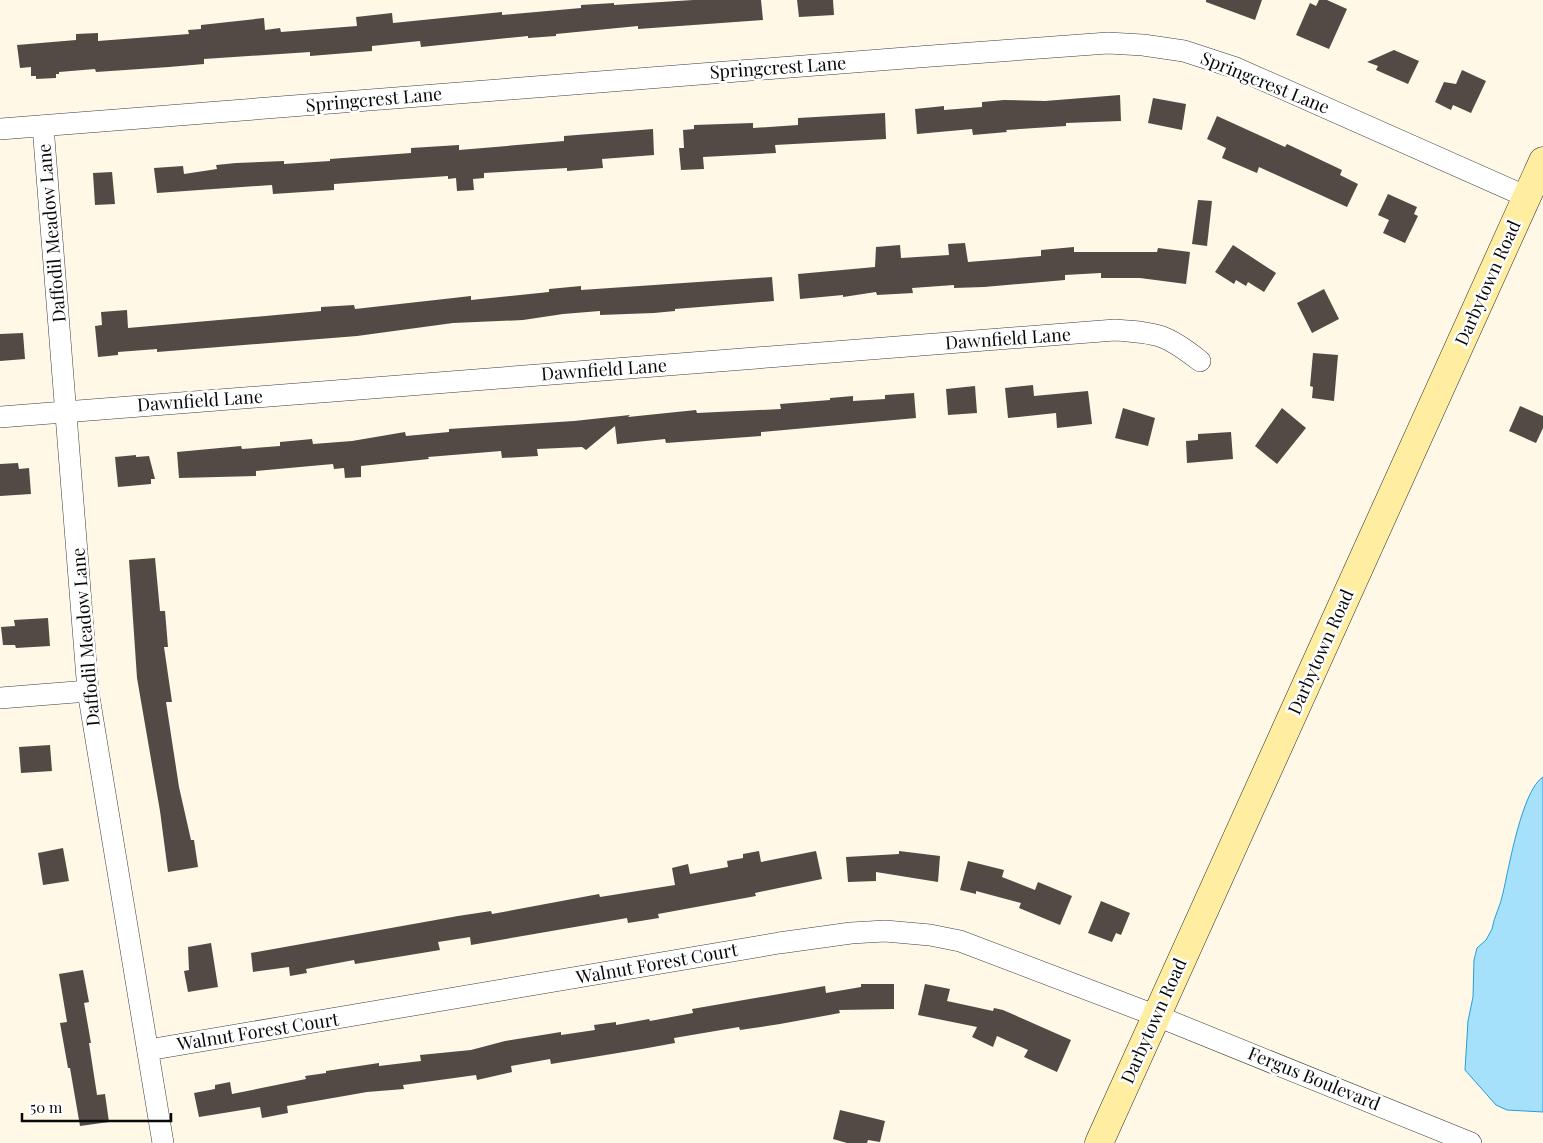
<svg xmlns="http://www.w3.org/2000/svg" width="1543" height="1143" font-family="'Playfair Display',serif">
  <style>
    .water { fill: #a6e1fb; stroke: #289cd7 }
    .building { fill: #534a45 }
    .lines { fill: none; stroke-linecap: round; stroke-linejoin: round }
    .minor-casing { stroke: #3c3c3c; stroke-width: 22 }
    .secondary-casing { stroke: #2b2b2b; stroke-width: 29 }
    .minor { stroke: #fff; stroke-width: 21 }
    .secondary { stroke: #ffeea1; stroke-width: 28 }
    .labels { text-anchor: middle; stroke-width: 5; stroke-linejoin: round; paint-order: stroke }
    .street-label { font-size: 18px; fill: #090909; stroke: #fff }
  </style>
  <rect width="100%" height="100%" fill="#fff8e6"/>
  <path class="water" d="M1543 777V1112L1507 1110 1496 1105 1465 1070 1468 1021 1473 997 1474 960 1477 948 1486 940 1492 929C1494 916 1501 905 1503 893 1509 867 1522 790 1543 777Z"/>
  <g class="building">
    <path d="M693 0H761L763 20 638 29V26L556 34V36L528 38V36L421 47 420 41 372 46V51L310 56V52L204 59V64L169 67 96 72 95 69 59 72V74H56V78L36 79V76H31V67L20 68 17 45 76 40V34L98 33V41L189 34 188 30 201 29V25L264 18 265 30 280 28 281 32 357 26 356 17 392 13 393 23 502 12V15L581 8V5L614 3V5Z"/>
    <path d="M797 0H833L834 15 799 17Z"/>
    <path d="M1206 0H1262L1255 20 1206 2Z"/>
    <path d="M1319 0H1327L1347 9 1329 49 1296 35 1310 3 1316 6Z"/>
    <path d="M1394 50 1419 61 1408 84 1376 70 1378 66 1367 62Z"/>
    <path d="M1462 70 1486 81 1471 113 1453 105 1451 110 1435 102 1444 82 1456 84Z"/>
    <path d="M1120 95 1121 121 1066 123V126L1006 130 1007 132 973 135 972 129 917 134 915 109 944 106V110L982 107V102L1004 100 1045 101Z"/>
    <path d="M1153 98 1186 104 1182 130 1148 123Z"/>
    <path d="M885 113 886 139 775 145 776 153 703 157 704 169 681 170 679 148H684L683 130 694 129V125L753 123V128L798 125V118Z"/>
    <path d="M1217 116 1285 147 1287 144 1342 170 1340 175 1358 184 1347 207 1259 167 1257 173 1222 158 1226 148 1207 139Z"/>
    <path d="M653 129 654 155 602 159 603 168 567 171V168L484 173V178L473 179 474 190 457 191 456 178 448 179V176L334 184V190L273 194 272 185 157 193 154 168 183 166 184 174 217 169 216 165 236 163 284 161V164L330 161V159L411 153V148L459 145V150L564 141V136Z"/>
    <path d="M112 172 115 204 95 205 93 173Z"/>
    <path d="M1388 194 1417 207 1414 214 1418 216 1405 243 1383 233 1389 220 1378 215Z"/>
    <path d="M1198 200 1212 201 1207 246 1192 244Z"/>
    <path d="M965 243 968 262 1041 256V250L1074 247V252H1157L1158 248 1190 252 1186 284 1140 278H1101V273L1065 275V280L984 287 954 288V285L912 288 913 293 877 295 876 292 843 297V295L800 299 798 274 875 267 876 247 900 245 901 258 949 255 948 244Z"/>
    <path d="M1233 245 1276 273 1264 292 1248 282 1246 286 1236 280 1234 284 1215 272Z"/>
    <path d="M772 277 774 301 675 309V311L654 313 600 315V311L563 314 523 320 453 323 357 336 157 352V349L118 352V355L98 357 95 326 102 325 101 312 127 310 128 328 321 311V307L354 305 355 309 471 296V300L549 292V289L581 286V290Z"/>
    <path d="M1324 289 1339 319 1312 333 1297 303Z"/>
    <path d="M23 333 25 359 0 361V334Z"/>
    <path d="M1313 353 1338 355 1334 401 1312 398 1313 387 1310 386Z"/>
    <path d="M1033 385 1034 396 1088 391 1092 424 1057 428 1056 413 1008 418 1005 388Z"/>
    <path d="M975 386 977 413 948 415 946 389Z"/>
    <path d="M914 393 916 418 761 432V436L666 443 665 439 617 444 615 426 586 450 582 447 537 449 538 456 502 458 501 451 428 457 429 459 361 466V477L345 478 344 468 334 469 333 464 256 471V476L179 478 177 452 241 446 242 449 280 446V442L312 439 313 444 352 441 405 432 406 436 449 432V429L574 421 630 415 628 417 696 410 697 413 781 409 780 404 830 400V398L853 396V401L885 399V395Z"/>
    <path d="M1520 406 1543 416V428L1536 443 1509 431Z"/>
    <path d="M1123 408 1155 418 1148 446 1115 438Z"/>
    <path d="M1282 408 1306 428 1277 464 1255 446Z"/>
    <path d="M1231 432 1233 459 1187 463 1186 441 1198 440V434Z"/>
    <path d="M136 455V457L149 456 155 479H151V484L118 487 115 457Z"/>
    <path d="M18 463 19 469 29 468 31 494 0 496V464Z"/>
    <path d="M155 558 160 611H165L168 647H164L172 702H166L179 787 191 840H194L198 867 168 872 160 811 137 678 129 560Z"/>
    <path d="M48 618 50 646 16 648 15 645H3L1 627 15 626 14 620Z"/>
    <path d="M50 745 52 771 21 773 19 747Z"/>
    <path d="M63 848 69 881 43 885 38 853Z"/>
    <path d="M759 851 761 862 816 851 822 879 755 893 756 896 658 914 659 918 628 923 627 918 471 945 470 937 438 942 440 950 355 964 354 960 306 969 307 973 290 976 289 967 253 972 251 953 458 916 491 911 492 914 599 894 600 897 675 885 672 868 688 864 690 874 728 867 727 861 743 858V854Z"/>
    <path d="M899 851 940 856 938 882 876 872V881L848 882 846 857 899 854Z"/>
    <path d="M968 861 1004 870 1002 877 1035 890 1038 882 1072 896 1060 925 1019 908 1021 903 976 891V894L960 890Z"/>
    <path d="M1101 901 1130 913 1121 935 1116 933 1112 942 1088 933Z"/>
    <path d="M211 943 218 987 188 992 184 971 189 970 188 947Z"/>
    <path d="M83 970 89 1002 84 1003 91 1043H89L97 1095 105 1094 109 1122 80 1126 70 1068H68L60 1023 67 1022 59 974Z"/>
    <path d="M861 984H894V1009L839 1010 840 1013 780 1024 740 1030 739 1027 674 1038 675 1043 642 1049 551 1064 550 1059 511 1066 512 1072 477 1080 476 1075 403 1085 404 1089 367 1092 287 1106 288 1113 262 1118 260 1107 199 1117 194 1093 215 1089V1085L230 1082 232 1094 306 1079 305 1076 326 1073V1071L379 1063V1066L421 1061 420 1055 471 1050 505 1041 561 1032V1035L595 1030 594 1025 616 1022V1025L649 1019 650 1021 693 1013 692 1009 825 986 826 993 861 987Z"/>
    <path d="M925 984 950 989 947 1001 993 1011 994 1008 1003 1010 1071 1040 1057 1072 1024 1057 1028 1050 997 1036 993 1047 972 1037 977 1027 918 1015Z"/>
    <path d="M840 1110 885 1121 880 1142 868 1140 867 1143H847L833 1139Z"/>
  </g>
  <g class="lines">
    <defs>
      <g id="minor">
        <path d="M43 126 88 691 163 1143"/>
        <path d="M0 129 918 57 1108 43 1143 45 1184 51 1236 68 1527 197"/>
        <path d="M0 417 1115 330C1158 333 1166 334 1200 361"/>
        <path d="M0 698 88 691"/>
        <path d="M148 1050 779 943 851 933 885 931 930 935 960 941 1157 1016 1471 1143"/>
      </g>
      <path id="secondary" d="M1099 1143 1543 161"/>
    </defs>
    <use href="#minor" class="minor-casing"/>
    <use href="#secondary" class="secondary-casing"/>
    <use href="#minor" class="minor"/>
    <use href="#secondary" class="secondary"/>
  </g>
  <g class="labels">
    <g class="street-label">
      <text transform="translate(778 68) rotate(-4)" y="6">Springcrest Lane</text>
      <text transform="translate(1265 83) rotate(22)" y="6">Springcrest Lane</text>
      <text transform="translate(374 100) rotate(-5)" y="6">Springcrest Lane</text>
      <text transform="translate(52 233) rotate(-95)" y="6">Daffodil Meadow Lane</text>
      <text transform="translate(1488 283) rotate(-66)" y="6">Darbytown Road</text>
      <text transform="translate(1008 339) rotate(-4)" y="6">Dawnfield Lane</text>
      <text transform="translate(604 370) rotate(-4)" y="6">Dawnfield Lane</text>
      <text transform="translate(200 401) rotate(-4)" y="6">Dawnfield Lane</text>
      <text transform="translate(86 637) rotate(-95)" y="6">Daffodil Meadow Lane</text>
      <text transform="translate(1321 652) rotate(-66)" y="6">Darbytown Road</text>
      <text transform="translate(657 964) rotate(-10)" y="6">Walnut Forest Court</text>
      <text transform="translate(1154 1021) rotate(-66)" y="6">Darbytown Road</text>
      <text transform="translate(258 1032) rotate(-9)" y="6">Walnut Forest Court</text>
      <text transform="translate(1314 1079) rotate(22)" y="6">Fergus Boulevard</text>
    </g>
  </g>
  <path d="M22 1113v8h149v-8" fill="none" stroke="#090909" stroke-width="2.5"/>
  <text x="30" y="1113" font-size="15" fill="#090909" stroke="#ffffff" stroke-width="4" paint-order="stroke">50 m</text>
</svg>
